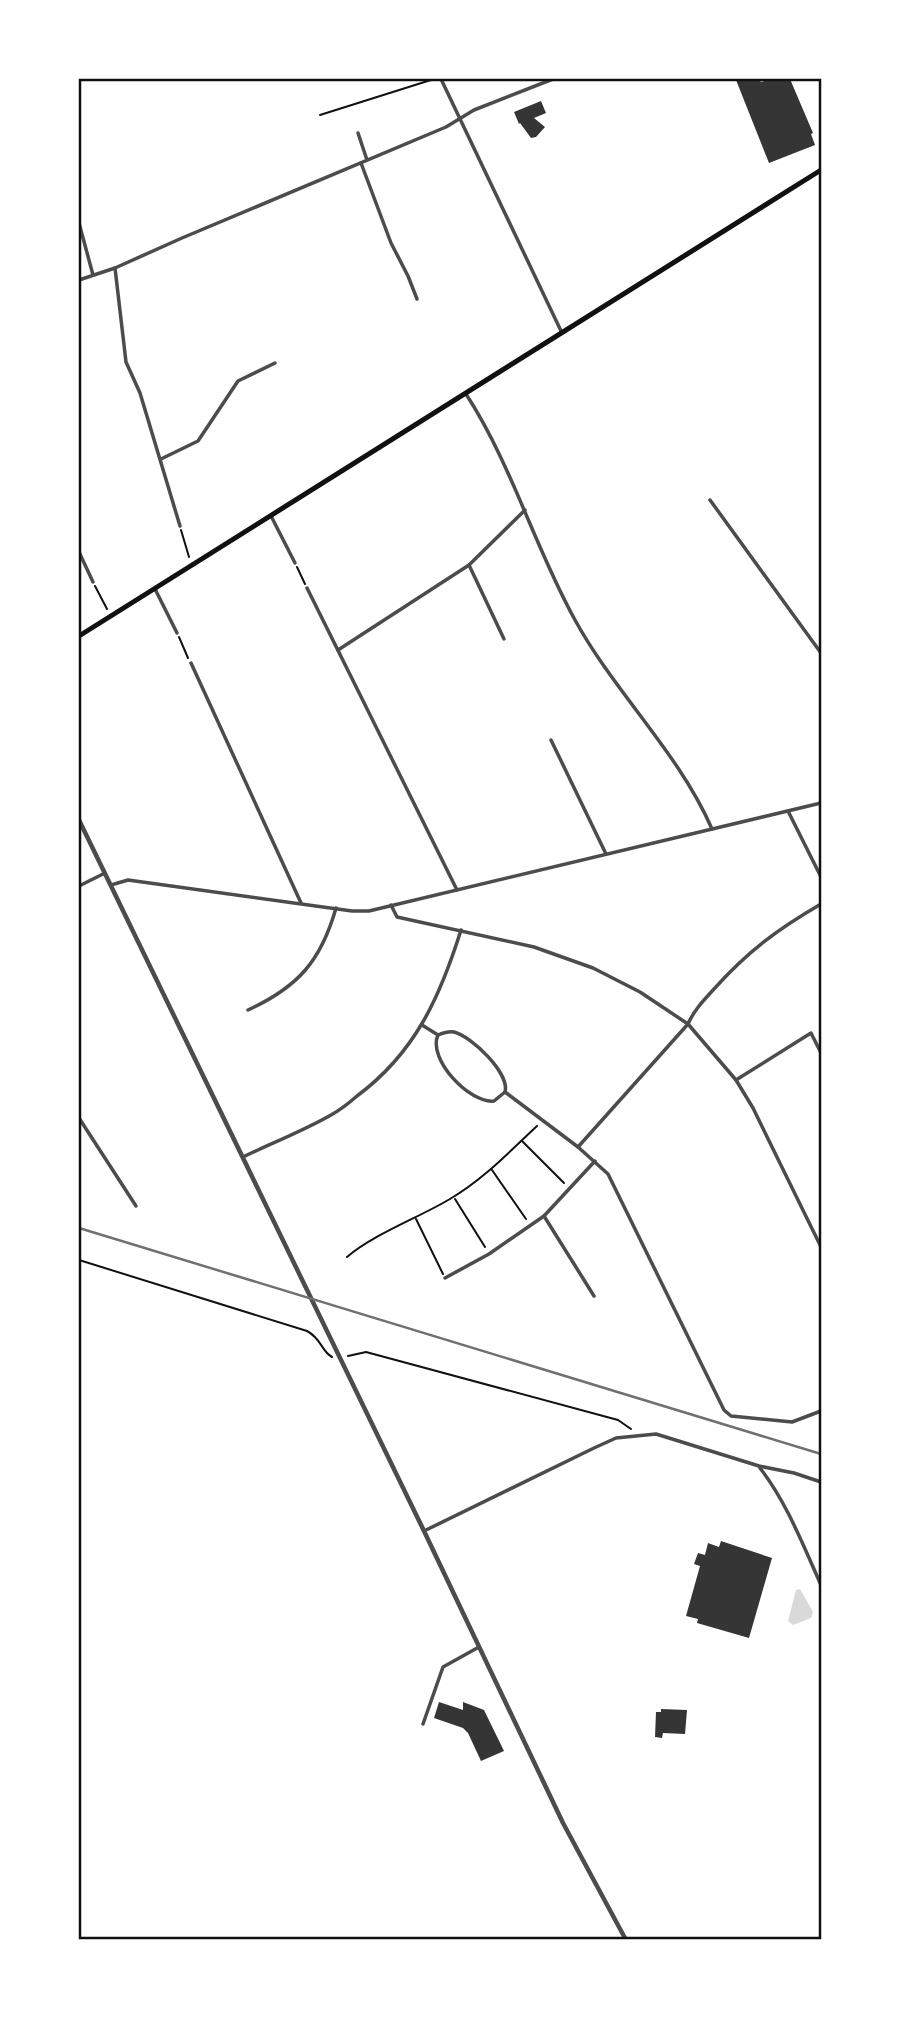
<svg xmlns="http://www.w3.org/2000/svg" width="900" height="2019" font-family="Literata,serif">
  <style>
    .water { fill: #d9d9d9 }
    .building { fill: #353535 }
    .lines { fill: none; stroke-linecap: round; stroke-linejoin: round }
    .path { stroke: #111; stroke-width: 2 }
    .minor { stroke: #4c4c4c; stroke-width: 3.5 }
    .tertiary { stroke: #4c4c4c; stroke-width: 4.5 }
    .secondary { stroke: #111; stroke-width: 5 }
    .rail { stroke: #707070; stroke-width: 2.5 }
    .neatline { fill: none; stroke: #111; stroke-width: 2.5 }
  </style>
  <rect width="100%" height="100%" fill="#fff"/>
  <path class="water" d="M800 1589 813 1612 811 1618 793 1625 788 1621 796 1590Z"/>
  <g class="building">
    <path d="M741 79H759L761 82 770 79H790L813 133 811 134 815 145 769 163 736 80Z"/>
    <path d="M541 101 546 113 534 118 545 127 536 137 531 138 520 123 519 124 514 112Z"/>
    <path d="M721 1541 772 1558 749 1638 697 1623 698 1619 686 1616 700 1566 694 1564 698 1553 705 1555 708 1543 719 1547Z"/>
    <path d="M439 1702 463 1710V1702L484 1710 504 1751 481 1761 468 1733 463 1728 434 1718Z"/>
    <path d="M661 1709 687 1710 685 1734 663 1733 662 1738 655 1737 656 1712H661Z"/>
  </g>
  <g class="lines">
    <g class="path">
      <path d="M320 115 434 79"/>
      <path d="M181 530 189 557"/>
      <path d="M297 567 305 584"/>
      <path d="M95 586 107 609"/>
      <path d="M179 637 188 658"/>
      <path d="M522 1141 564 1183"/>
      <path d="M492 1170 526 1219"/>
      <path d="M455 1199 485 1247"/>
      <path d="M416 1219 443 1274"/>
      <path d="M347 1257C374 1234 418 1218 450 1199 484 1179 509 1152 537 1126"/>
      <path d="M79 1260 307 1331C322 1339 321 1351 332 1357"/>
      <path d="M348 1356 366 1352 618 1420 631 1429"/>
    </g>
    <g class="minor">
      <path d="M441 79 562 333"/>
      <path d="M358 133 367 160"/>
      <path d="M361 163 391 243 408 276 417 299"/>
      <path d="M79 223 93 275"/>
      <path d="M115 268 126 362 140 393 180 526"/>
      <path d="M79 280 115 268 182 238 446 127 474 110 553 79"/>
      <path d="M466 394C512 465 534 546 575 620 615 693 679 753 712 829"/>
      <path d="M161 459 198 441 238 381 275 363"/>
      <path d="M710 500 821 653"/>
      <path d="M271 516 295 563"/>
      <path d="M79 552 93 582"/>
      <path d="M469 565 504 639"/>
      <path d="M307 588 457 890"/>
      <path d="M155 589 177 633"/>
      <path d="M338 650 469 565 525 510"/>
      <path d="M191 663 301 903"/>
      <path d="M551 740 606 854"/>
      <path d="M788 811 821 877"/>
      <path d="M111 885 128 880 352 911H369L821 803"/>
      <path d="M79 886 105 873"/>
      <path d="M391 905 397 917 534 947 593 968 640 992 688 1024 736 1080 753 1108 821 1247"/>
      <path d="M248 1010C298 987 321 961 336 908"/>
      <path d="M422 1025 438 1035C443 1033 448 1031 454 1032 471 1036 510 1073 505 1092L494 1101C470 1104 427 1059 438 1035"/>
      <path d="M736 1080 811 1033 821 1053"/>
      <path d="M505 1092 578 1147 608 1174 724 1410 731 1416 792 1422 821 1411"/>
      <path d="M79 1118 136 1206"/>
      <path d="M578 1147 688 1024C694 1010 704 1000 714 989 748 951 778 929 821 904"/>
      <path d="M243 1157C272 1143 303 1131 331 1115 340 1110 349 1103 357 1096 415 1053 440 997 461 930"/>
      <path d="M544 1216 594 1296"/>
      <path d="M445 1278 489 1254 544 1216 595 1161"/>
      <path d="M760 1468C787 1503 803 1545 821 1585"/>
      <path d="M424 1531 594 1448 616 1438 656 1434 759 1466 794 1473 821 1482"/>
      <path d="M423 1724 443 1667 479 1647"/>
    </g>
    <path class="tertiary" d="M79 820 424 1531 563 1823 626 1940"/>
    <path class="secondary" d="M79 636 821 170"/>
    <path class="rail" d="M79 1228 821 1454"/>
  </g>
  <rect width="900" height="2019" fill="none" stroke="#ffffff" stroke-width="161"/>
  <rect x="80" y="80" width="740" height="1858" class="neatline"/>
</svg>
